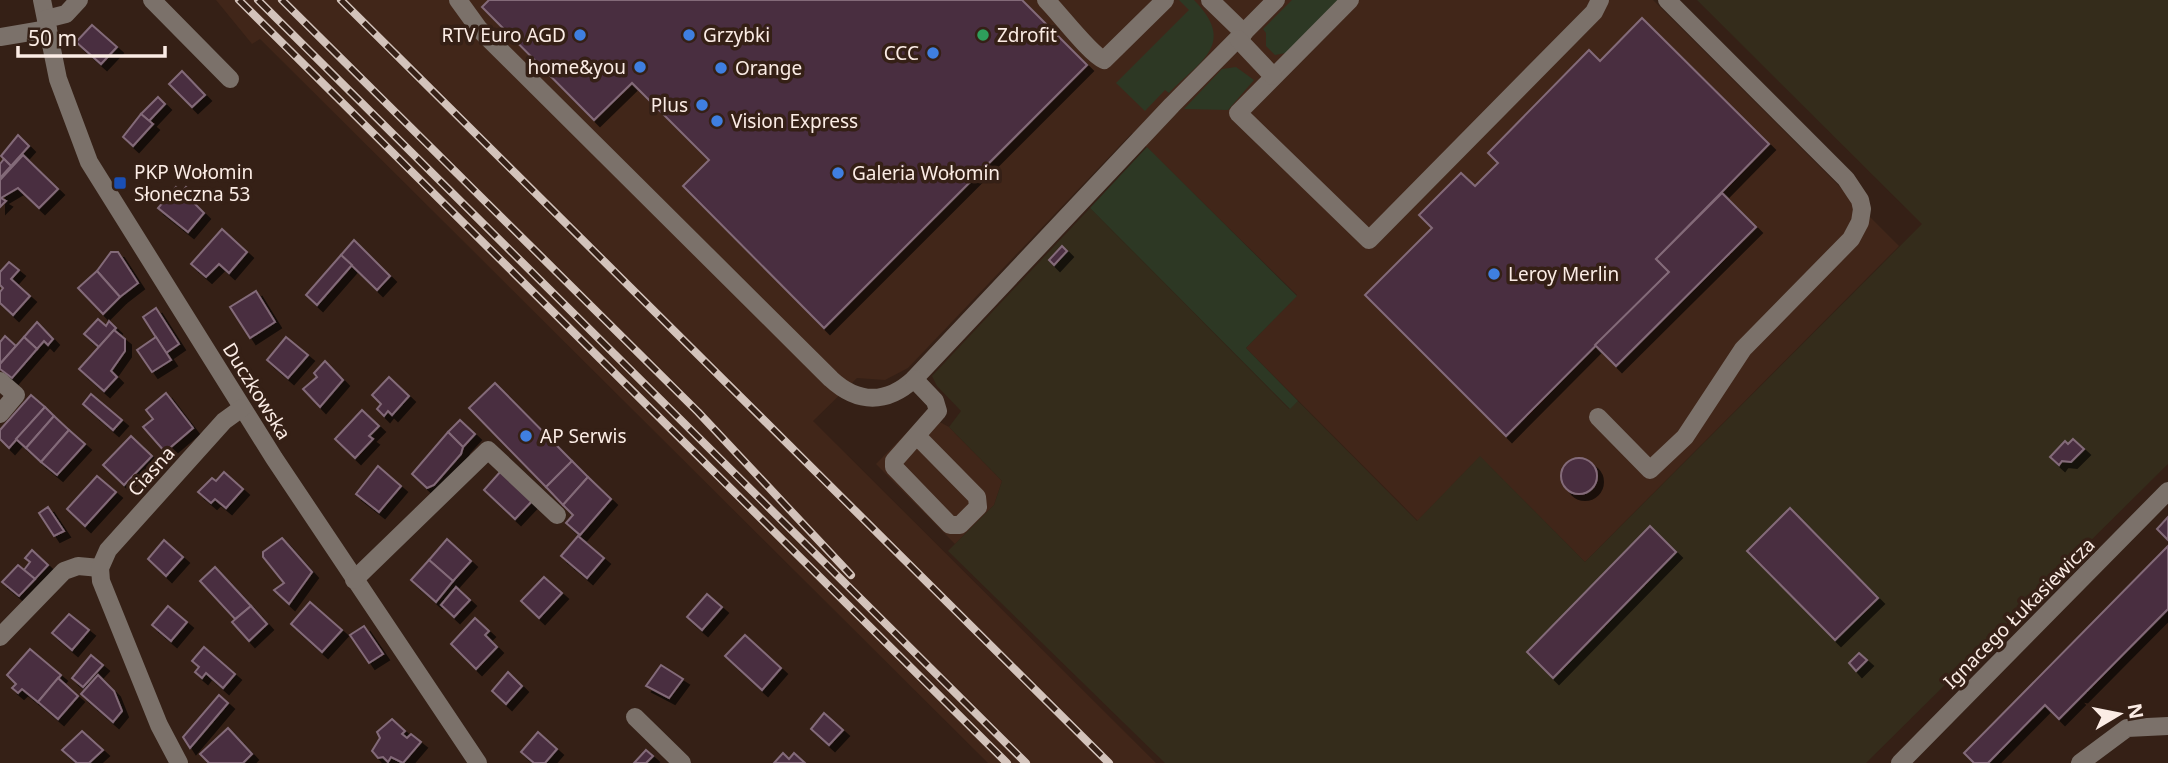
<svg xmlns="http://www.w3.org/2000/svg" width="2168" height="763" font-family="'Noto Sans',sans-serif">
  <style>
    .built { fill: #412619 }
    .industrial { fill: #342c1b }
    .green { fill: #2d3824 }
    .building { fill: #4a2d3f; stroke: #836b79; stroke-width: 2; filter: url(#shadow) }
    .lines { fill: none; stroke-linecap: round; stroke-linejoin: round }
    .minor { stroke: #7b716a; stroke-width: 18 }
    .rail-casing { stroke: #d3c3bb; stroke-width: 8 }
    .rail { stroke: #352016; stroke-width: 5; stroke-dasharray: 16; stroke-linecap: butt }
    .shop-dot { fill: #3f7fe0; stroke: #352016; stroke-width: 2.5 }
    .leisure-dot { fill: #2e9e5b; stroke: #352016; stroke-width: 2.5 }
    .transit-dot { fill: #1a4fb4; stroke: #352016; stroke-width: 2.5 }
    .labels { text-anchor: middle; stroke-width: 7; stroke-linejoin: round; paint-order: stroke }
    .poi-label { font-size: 19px; fill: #fbece5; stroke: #352016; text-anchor: start }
    .street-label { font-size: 19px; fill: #fbece5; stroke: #352016 }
  </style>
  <defs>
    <filter id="shadow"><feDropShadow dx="6" dy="6" stdDeviation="0" flood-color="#0009"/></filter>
  </defs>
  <rect width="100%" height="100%" fill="#352016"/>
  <g class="built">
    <path d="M216 0H1653L1899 246 1585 562 1480 457 1418 521 1246 348 1297 295 1132 133 908 368 885 380 857 378 813 421 1156 763H988L260 39 252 44Z"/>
    <path d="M925 414 949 427 1002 481 994 505 955 544 876 464Z"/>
  </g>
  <path class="industrial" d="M1697 0H2168V464L1866 763H1165L948 551 994 505 1002 481 949 427 961 411 937 386 932 376 1090 208 1289 409 1298 401 1417 521 1480 456 1585 562 1922 224Z"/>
  <g class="green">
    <path d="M1179 0H1194C1237 44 1201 60 1169 93L1165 90 1145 111 1116 83 1189 10Z"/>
    <path d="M1292 0H1338L1286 53 1275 55 1266 46V33L1263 29Z"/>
    <path d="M1236 67 1254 80 1228 110 1184 109 1222 69Z"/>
    <path d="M1147 147 1297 296 1246 348 1298 401 1290 409 1090 208Z"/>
  </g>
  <g class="building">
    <path d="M489 0H1022L1087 65 824 328 683 186 709 160 632 83 594 120 482 7Z"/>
    <path d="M1642 18 1769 144 1656 259 1669 272 1506 436 1365 295 1432 228 1419 215 1461 173 1475 186 1498 163 1488 153 1589 50 1600 61Z"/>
    <path d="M92 25 117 47 101 64 76 42Z"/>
    <path d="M182 71 205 95 192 107 169 84Z"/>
    <path d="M158 97 165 104 149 121 141 114Z"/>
    <path d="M141 114 153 124 133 146 123 137Z"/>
    <path d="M18 135 29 146 11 166 1 156Z"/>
    <path d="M23 155 58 189 39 208 18 188 1 198 6 201 0 207V180Z"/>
    <path d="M4 159 11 166 0 178V164Z"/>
    <path d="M176 187 182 192 186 187 193 193 189 198 204 213 188 232 158 208Z"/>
    <path d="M1722 193 1756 227 1616 366 1595 345 1669 272 1656 259Z"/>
    <path d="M222 229 247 252 229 273 219 264 206 277 191 264Z"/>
    <path d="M354 240 390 276 377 290 341 255Z"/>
    <path d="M1062 246 1067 251 1054 265 1049 260Z"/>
    <path d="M111 252H118L138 283 120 297 97 271Z"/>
    <path d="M341 255 352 265 317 305 306 295Z"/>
    <path d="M9 262 19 270 11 279 30 296 13 315 0 303V292L3 288 0 285V272Z"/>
    <path d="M97 271 120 297 103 314 78 288Z"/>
    <path d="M256 291 275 322 250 338 230 307Z"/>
    <path d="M156 308 179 344 166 353 143 317Z"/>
    <path d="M98 319 106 326 109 321 116 328 99 347 84 334Z"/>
    <path d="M37 322 53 339 48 345 44 341 37 349 24 337Z"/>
    <path d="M114 330 125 339V351L111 371 117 377 104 391 79 369Z"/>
    <path d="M5 336 16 346 0 364V342Z"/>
    <path d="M24 337 37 349 12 378 0 369V364Z"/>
    <path d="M156 337 171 360 152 372 137 350Z"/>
    <path d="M286 337 308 355 288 378 267 360Z"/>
    <path d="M325 361 343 380 320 407 303 389 317 377 314 373Z"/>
    <path d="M389 377 409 396 392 415 388 411 384 416 377 409 381 404 372 395Z"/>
    <path d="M495 383 572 461 546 487 469 408Z"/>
    <path d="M166 393 193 428 165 452 143 427 153 419 146 410Z"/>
    <path d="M91 394 122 420 113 430 83 404Z"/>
    <path d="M31 395 45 407 9 448 0 439V430Z"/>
    <path d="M45 407 54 416 26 448 16 439Z"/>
    <path d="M362 410 379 426 369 436 373 439 355 458 335 439Z"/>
    <path d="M54 416 69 430 41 462 26 448Z"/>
    <path d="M460 420 475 434 463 447 448 432Z"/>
    <path d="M69 430 85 444 57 475 41 462Z"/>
    <path d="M448 432 463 447 461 454 434 485 427 488 412 474Z"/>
    <path d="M131 436 152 456 124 485 103 465Z"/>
    <path d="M2073 439 2084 449 2071 462 2062 461 2059 465 2050 457 2065 441 2068 444Z"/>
    <circle cx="1579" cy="476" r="18"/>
    <path d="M572 461 588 477 563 505 546 487Z"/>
    <path d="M378 466 401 486 379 512 356 494Z"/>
    <path d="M501 471 533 500 515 519 484 490Z"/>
    <path d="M224 472 243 489 226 508 215 499 211 503 198 492 212 478 216 481Z"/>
    <path d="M97 476 116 492 85 526 67 509Z"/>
    <path d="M588 477 611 499 580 535 566 523 573 515 563 505Z"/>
    <path d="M48 507 64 531 54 536 39 513Z"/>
    <path d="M1790 508 1878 598 1835 640 1747 551Z"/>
    <path d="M2168 517V540L2157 529Z"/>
    <path d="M1650 526 1676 552 1553 678 1527 652Z"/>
    <path d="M578 536 604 558 587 578 561 556Z"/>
    <path d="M282 538 312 572 289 604 274 590 284 583 263 557V552Z"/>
    <path d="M447 539 471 561 453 581 429 560Z"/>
    <path d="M164 540 183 557 166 576 148 559Z"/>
    <path d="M2168 546V609L2059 719 2045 705 1988 763H1974L1964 753Z"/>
    <path d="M32 550 48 565 35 579 24 570 30 562 25 558Z"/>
    <path d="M429 560 453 581 436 602 411 580Z"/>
    <path d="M18 565 35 579 19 596 2 582Z"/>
    <path d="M215 567 251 606 235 619 200 581Z"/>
    <path d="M544 577 562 593 539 618 521 601Z"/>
    <path d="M456 587 470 600 454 617 441 605Z"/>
    <path d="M707 594 722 607 702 630 687 617Z"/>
    <path d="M310 602 342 630 322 652 291 624Z"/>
    <path d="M168 606 187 622 171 641 152 625Z"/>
    <path d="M251 606 267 624 249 641 232 622Z"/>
    <path d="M69 614 89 630 72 650 52 633Z"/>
    <path d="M475 618 489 631 485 635 497 647 476 669 451 644Z"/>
    <path d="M364 626 383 654 369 663 350 635Z"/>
    <path d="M745 635 781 668 762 690 725 656Z"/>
    <path d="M204 647 235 674 223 688 206 673 202 678 195 672 199 667 192 661Z"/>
    <path d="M30 649 61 675 38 702 22 689 18 693 12 688 16 684 7 675Z"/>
    <path d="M1859 653 1867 660 1856 671 1849 663Z"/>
    <path d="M91 655 103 665 83 687 72 678Z"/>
    <path d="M661 665 683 679 669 698 646 686Z"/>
    <path d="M508 672 522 686 506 704 492 691Z"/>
    <path d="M98 675 114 691 122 711 113 722 81 694Z"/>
    <path d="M58 678 78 696 58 719 38 702Z"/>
    <path d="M219 695 228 703 190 748 183 737Z"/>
    <path d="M824 713 843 730 829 745 811 729Z"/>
    <path d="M392 719 405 731 402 734 407 738 411 734 421 742 403 763 391 757 388 762 383 757 378 758 372 751 380 738 377 732Z"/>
    <path d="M228 728 252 754 243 763H209L200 754Z"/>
    <path d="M82 731 103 750 89 763H77L62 750Z"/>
    <path d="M538 732 557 749 545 763H534L521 752Z"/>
    <path d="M646 750 653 756 646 763H634Z"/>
    <path d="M783 753 789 759 794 753 805 763H774Z"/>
  </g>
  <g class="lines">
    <g class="minor">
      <path d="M42 0 58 79 89 162 274 458 478 763"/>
      <path d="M152 0 230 79"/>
      <path d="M458 0 479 29 831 379C858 404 887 404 914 379L1172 105 1276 0"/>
      <path d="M1046 0C1060 14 1090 54 1104 60L1165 0"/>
      <path d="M1210 0 1244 33"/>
      <path d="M1350 0 1238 113 1369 240 1594 12 1600 0"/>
      <path d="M46 19 66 14 79 0"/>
      <path d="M0 37 48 29"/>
      <path d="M1238 39 1273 76"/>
      <path d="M914 379 935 401 938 411 894 461V467L950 525H960L978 507 977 497 917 436"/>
      <path d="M0 381 16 395 0 414"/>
      <path d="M1598 417 1650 470 1685 437 1743 349 1851 239 1860 222 1862 209 1860 200 1846 179 1667 0"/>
      <path d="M354 580 488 450 557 515"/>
      <path d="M0 637 64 571 78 566 100 568"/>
      <path d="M635 717 682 763"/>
      <path d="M179 763 159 725 101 581 100 568 108 550 224 421 242 408"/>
      <path d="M1900 763 2168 491"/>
      <path d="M2080 763 2127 728 2168 726"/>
    </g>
    <defs>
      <g id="rail">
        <path d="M239 0 1007 763"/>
        <path d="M258 0 1026 763"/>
        <path d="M282 0 698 412 851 575"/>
        <path d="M341 0 1109 763"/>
      </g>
    </defs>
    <use href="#rail" class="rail-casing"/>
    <use href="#rail" class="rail"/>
  </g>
  <g class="shop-dot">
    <circle cx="580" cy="35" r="7"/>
    <circle cx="689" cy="35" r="7"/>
    <circle cx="933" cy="53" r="7"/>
    <circle cx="640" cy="67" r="7"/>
    <circle cx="721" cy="68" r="7"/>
    <circle cx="702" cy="105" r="7"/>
    <circle cx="717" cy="121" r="7"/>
    <circle cx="838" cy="173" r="7"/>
    <circle cx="1494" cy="274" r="7"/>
    <circle cx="526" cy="436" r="7"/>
  </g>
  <circle class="leisure-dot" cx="983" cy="35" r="7"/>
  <rect class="transit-dot" x="113" y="176" width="14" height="14" rx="3.5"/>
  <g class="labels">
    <g class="poi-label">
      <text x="566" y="42" text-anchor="end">RTV Euro AGD</text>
      <text x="703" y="42">Grzybki</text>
      <text x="997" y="42">Zdrofit</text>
      <text x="919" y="60" text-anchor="end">CCC</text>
      <text x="626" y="74" text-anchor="end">home&amp;you</text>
      <text x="735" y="75">Orange</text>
      <text x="688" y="112" text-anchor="end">Plus</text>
      <text x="731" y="128">Vision Express</text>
      <text x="134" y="179">PKP Wołomin<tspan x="134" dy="22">Słoneczna 53</tspan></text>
      <text x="852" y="180">Galeria Wołomin</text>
      <text x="1508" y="281">Leroy Merlin</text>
      <text x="540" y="443">AP Serwis</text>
    </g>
    <g class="street-label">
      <text transform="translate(257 391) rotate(58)" y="7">Duczkowska</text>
      <text transform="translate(151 471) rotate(-48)" y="7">Ciasna</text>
      <text transform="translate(2019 613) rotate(-45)" y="7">Ignacego Łukasiewicza</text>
    </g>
  </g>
  <g transform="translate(2119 714) rotate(80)" stroke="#352016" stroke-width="5" paint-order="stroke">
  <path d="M0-5L12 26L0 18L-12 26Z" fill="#fbece5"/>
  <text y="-10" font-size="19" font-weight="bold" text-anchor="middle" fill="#fbece5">N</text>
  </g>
  <path d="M18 46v10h147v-10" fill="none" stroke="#fbece5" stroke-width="3.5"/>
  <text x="28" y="46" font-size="21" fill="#fbece5" stroke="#352016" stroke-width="5" paint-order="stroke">50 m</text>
</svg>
